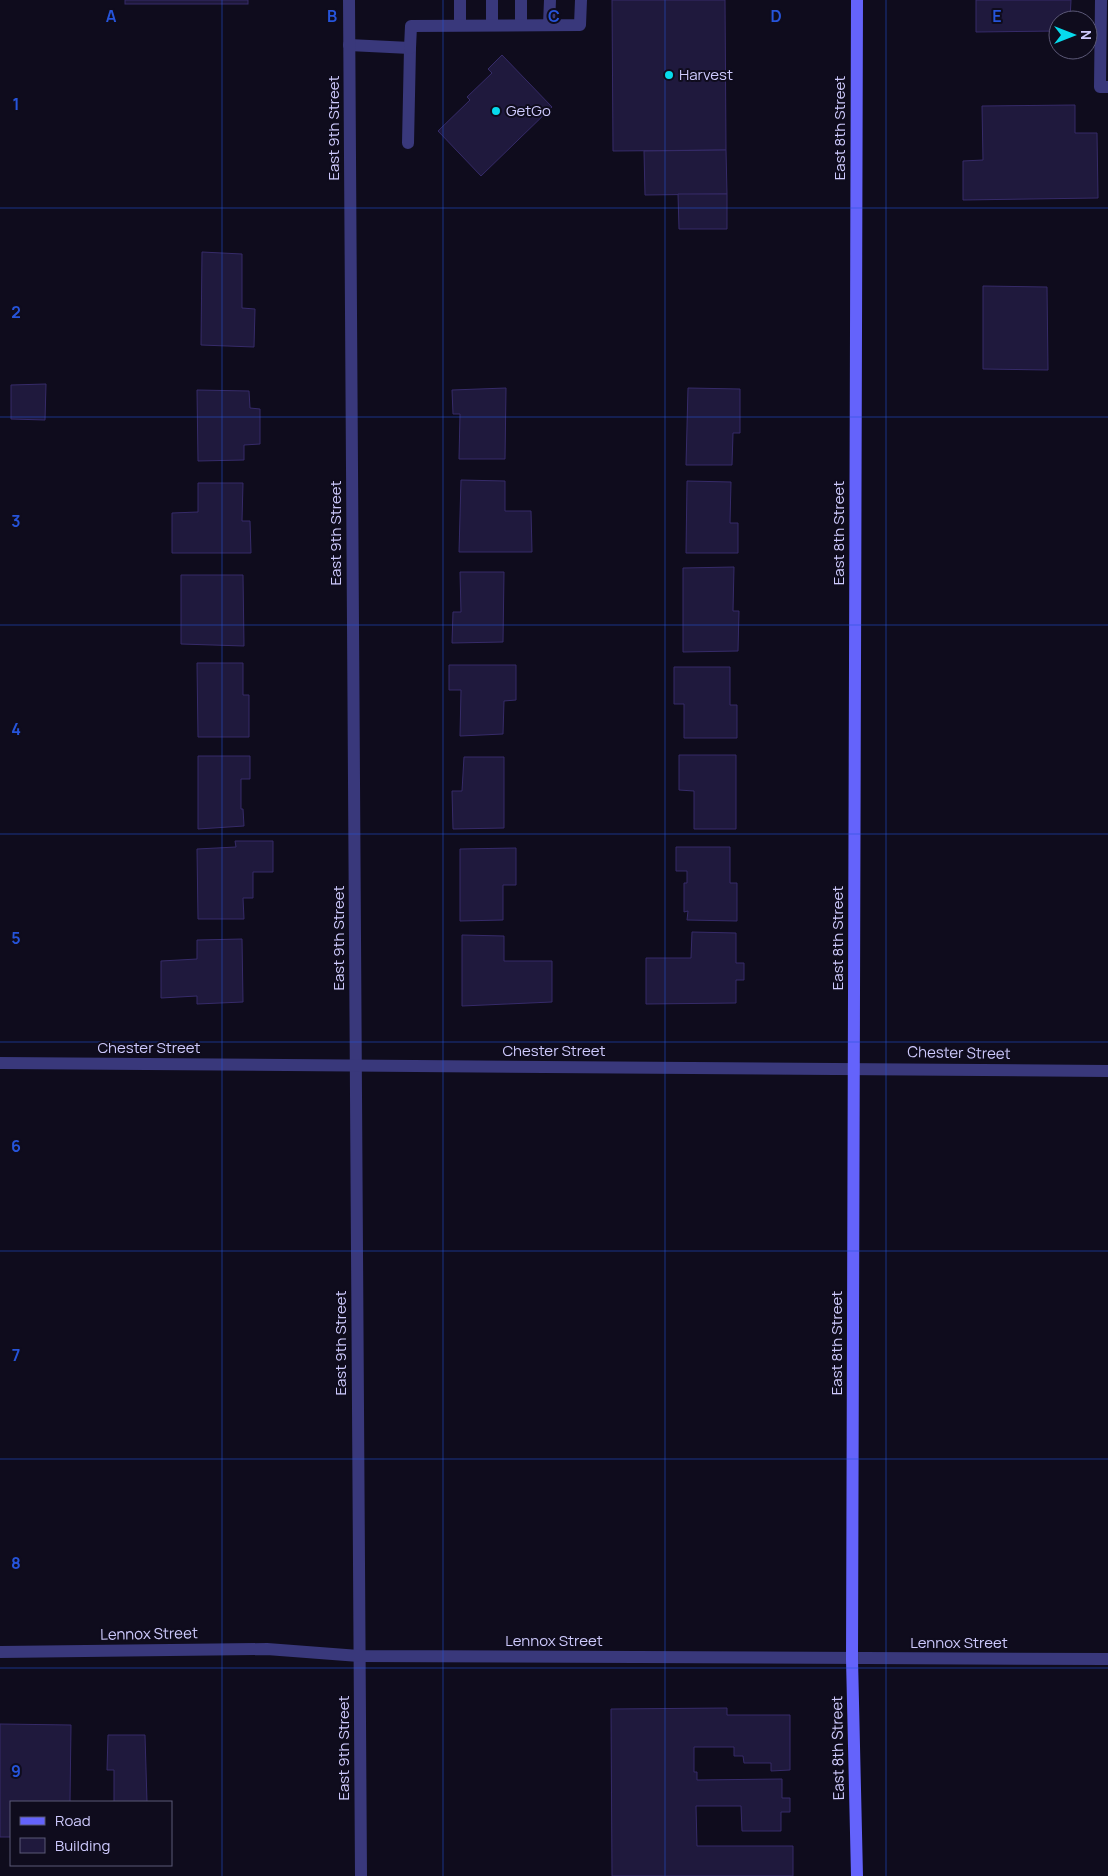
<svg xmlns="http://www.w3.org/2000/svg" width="1108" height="1876" font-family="Manrope,sans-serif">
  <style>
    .building { fill: #1f193d; stroke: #362b69 }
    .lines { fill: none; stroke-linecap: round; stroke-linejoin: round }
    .lane { stroke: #39387b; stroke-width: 12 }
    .street { stroke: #39387b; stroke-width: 12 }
    .secondary { stroke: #6463fb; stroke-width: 12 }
    .grid { fill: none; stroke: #2654da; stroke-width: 1; stroke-opacity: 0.55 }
    .poi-dot { fill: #07dbec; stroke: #0f0c1d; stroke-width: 2 }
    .labels { text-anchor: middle; stroke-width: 4; stroke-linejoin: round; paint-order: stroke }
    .poi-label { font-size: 15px; fill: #cecafd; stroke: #0f0c1d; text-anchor: start }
    .street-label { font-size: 15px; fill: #cecafd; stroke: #0f0c1d }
    .grid-label { font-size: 16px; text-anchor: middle; font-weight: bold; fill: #2654da; stroke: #0f0c1d; stroke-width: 4; stroke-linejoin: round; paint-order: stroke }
  </style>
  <rect width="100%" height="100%" fill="#0f0c1d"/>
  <g class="building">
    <rect x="125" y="0" width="123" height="4"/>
    <path d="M612 0H725L726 150 613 151Z"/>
    <path d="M976 0H1071L1070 20H1058V31L976 32Z"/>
    <path d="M502 55 552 107 481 176 438 131 470 100 467 97 492 73 488 69Z"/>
    <path d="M1075 105V133H1097L1098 198 963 200V161L983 160 982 106Z"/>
    <path d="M726 150 727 194 645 195 644 151Z"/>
    <path d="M678 194H727V229H679Z"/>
    <path d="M202 252 242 254V308L255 309 254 347 201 345Z"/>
    <path d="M983 286 1047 287 1048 370 983 369Z"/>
    <path d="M46 384 45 420 11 419V385Z"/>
    <path d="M506 388 505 459H459L460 414H453L452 390Z"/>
    <path d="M688 388 740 389V433H733L732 465H686Z"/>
    <path d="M197 390 249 391 250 408 260 409V444L244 445V460L198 461Z"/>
    <path d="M461 480 505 481V511H531L532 552H459Z"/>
    <path d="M687 481 731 482 730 523H738V553H686Z"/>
    <path d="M198 483H243L242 521H250L251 553H172V513L198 512Z"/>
    <path d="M734 567 733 611H739L738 651 683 652V568Z"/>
    <path d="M460 572H504L503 642 452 643 453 612H461Z"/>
    <path d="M181 575H243L244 646 181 644Z"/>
    <path d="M197 663H243V695H249V737H198Z"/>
    <path d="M449 665H516V700L504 701 503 734 460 736 461 690H449Z"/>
    <path d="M674 667H730V705H737V738H684V704H674Z"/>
    <path d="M679 755H736V829H694V791L679 790Z"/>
    <path d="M198 756H250V779H241V809H243L244 826 198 829Z"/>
    <path d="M464 757H504V828L453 829 452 791H462Z"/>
    <path d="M235 841H273V872H253V898H243L244 919H198L197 849 236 847Z"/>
    <path d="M676 847H730V883H737V921L687 920 688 911 684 912V883H687V871H676Z"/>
    <path d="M516 848V885H503V920L460 921V849Z"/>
    <path d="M692 932 736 933V963H744V980H736V1003L646 1004V958H691Z"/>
    <path d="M462 935 504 936V961H552V1002L462 1006Z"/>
    <path d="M242 939 243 1002 197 1004V996L161 998V961L197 959V940Z"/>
    <path d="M727 1708V1715H790V1770L771 1771V1763H744L743 1756H734V1747H694V1772H697V1780L782 1779V1798H790V1812H781V1831H742L741 1806H696L697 1846H793V1876H612L611 1709Z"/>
    <path d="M0 1724 71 1725 70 1802H11V1837H0Z"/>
    <path d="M108 1735H145L147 1802H114V1770H107Z"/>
  </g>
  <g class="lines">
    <g class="lane">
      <path d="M460 0V25"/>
      <path d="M492 0V25"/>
      <path d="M1101 0 1100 87H1108"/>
      <path d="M521 25V0"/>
      <path d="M549 25 550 0"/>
      <path d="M349 45 410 48 408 143"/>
      <path d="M410 48 411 26 580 25 581 0"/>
    </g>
    <g class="street">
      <path d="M349 0 361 1876"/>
      <path d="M0 1063 1108 1071"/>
      <path d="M0 1652 267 1649 359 1656 1108 1659"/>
    </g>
    <path class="secondary" d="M857 1876 852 1659 857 0"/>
  </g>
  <path class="grid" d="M222 0V1876M443 0V1876M665 0V1876M886 0V1876M0 208H1108M0 417H1108M0 625H1108M0 834H1108M0 1042H1108M0 1251H1108M0 1459H1108M0 1668H1108"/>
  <g class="poi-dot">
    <circle cx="669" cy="75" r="5"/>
    <circle cx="496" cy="111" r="5"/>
  </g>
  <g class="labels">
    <g class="poi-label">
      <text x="679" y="80">Harvest</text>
      <text x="506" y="116">GetGo</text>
    </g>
    <g class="street-label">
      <text transform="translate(334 128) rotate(-90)" y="5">East 9th Street</text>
      <text transform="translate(840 128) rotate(-90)" y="5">East 8th Street</text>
      <text transform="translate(336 533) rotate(-90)" y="5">East 9th Street</text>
      <text transform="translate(839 533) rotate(-90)" y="5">East 8th Street</text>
      <text transform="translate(339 938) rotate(-90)" y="5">East 9th Street</text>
      <text transform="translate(838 938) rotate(-90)" y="5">East 8th Street</text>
      <text x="149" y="1053">Chester Street</text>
      <text x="554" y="1056">Chester Street</text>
      <text transform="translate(959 1053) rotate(1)" y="5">Chester Street</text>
      <text transform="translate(341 1343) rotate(-90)" y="5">East 9th Street</text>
      <text transform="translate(837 1343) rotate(-90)" y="5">East 8th Street</text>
      <text transform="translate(149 1634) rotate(-1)" y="5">Lennox Street</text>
      <text x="554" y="1646">Lennox Street</text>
      <text x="959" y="1648">Lennox Street</text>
      <text transform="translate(344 1748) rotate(-90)" y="5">East 9th Street</text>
      <text transform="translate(838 1748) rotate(-91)" y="5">East 8th Street</text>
    </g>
  </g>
  <g class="grid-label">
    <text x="111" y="22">A</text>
    <text x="332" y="22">B</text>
    <text x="554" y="22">C</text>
    <text x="776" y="22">D</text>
    <text x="997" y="22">E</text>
    <text x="16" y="110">1</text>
    <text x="16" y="318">2</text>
    <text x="16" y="527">3</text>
    <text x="16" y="735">4</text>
    <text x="16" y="944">5</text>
    <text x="16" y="1152">6</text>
    <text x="16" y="1361">7</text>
    <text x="16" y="1569">8</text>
    <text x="16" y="1777">9</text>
  </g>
  <rect x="10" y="1801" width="162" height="65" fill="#0f0c1d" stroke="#5b5877"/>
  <rect x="20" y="1817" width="25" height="8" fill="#6463fb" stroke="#5b5877"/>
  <text x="55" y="1826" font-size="15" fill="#cecafd">Road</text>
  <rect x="20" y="1838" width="25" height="15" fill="#1f193d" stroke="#5b5877"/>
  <text x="55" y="1851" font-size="15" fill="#cecafd">Building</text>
  <g transform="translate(1073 35) rotate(90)"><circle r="24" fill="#0f0c1d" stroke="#5b5877"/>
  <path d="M0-4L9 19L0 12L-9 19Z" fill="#07dbec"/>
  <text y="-8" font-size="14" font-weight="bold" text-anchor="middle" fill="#cecafd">N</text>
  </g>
</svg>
